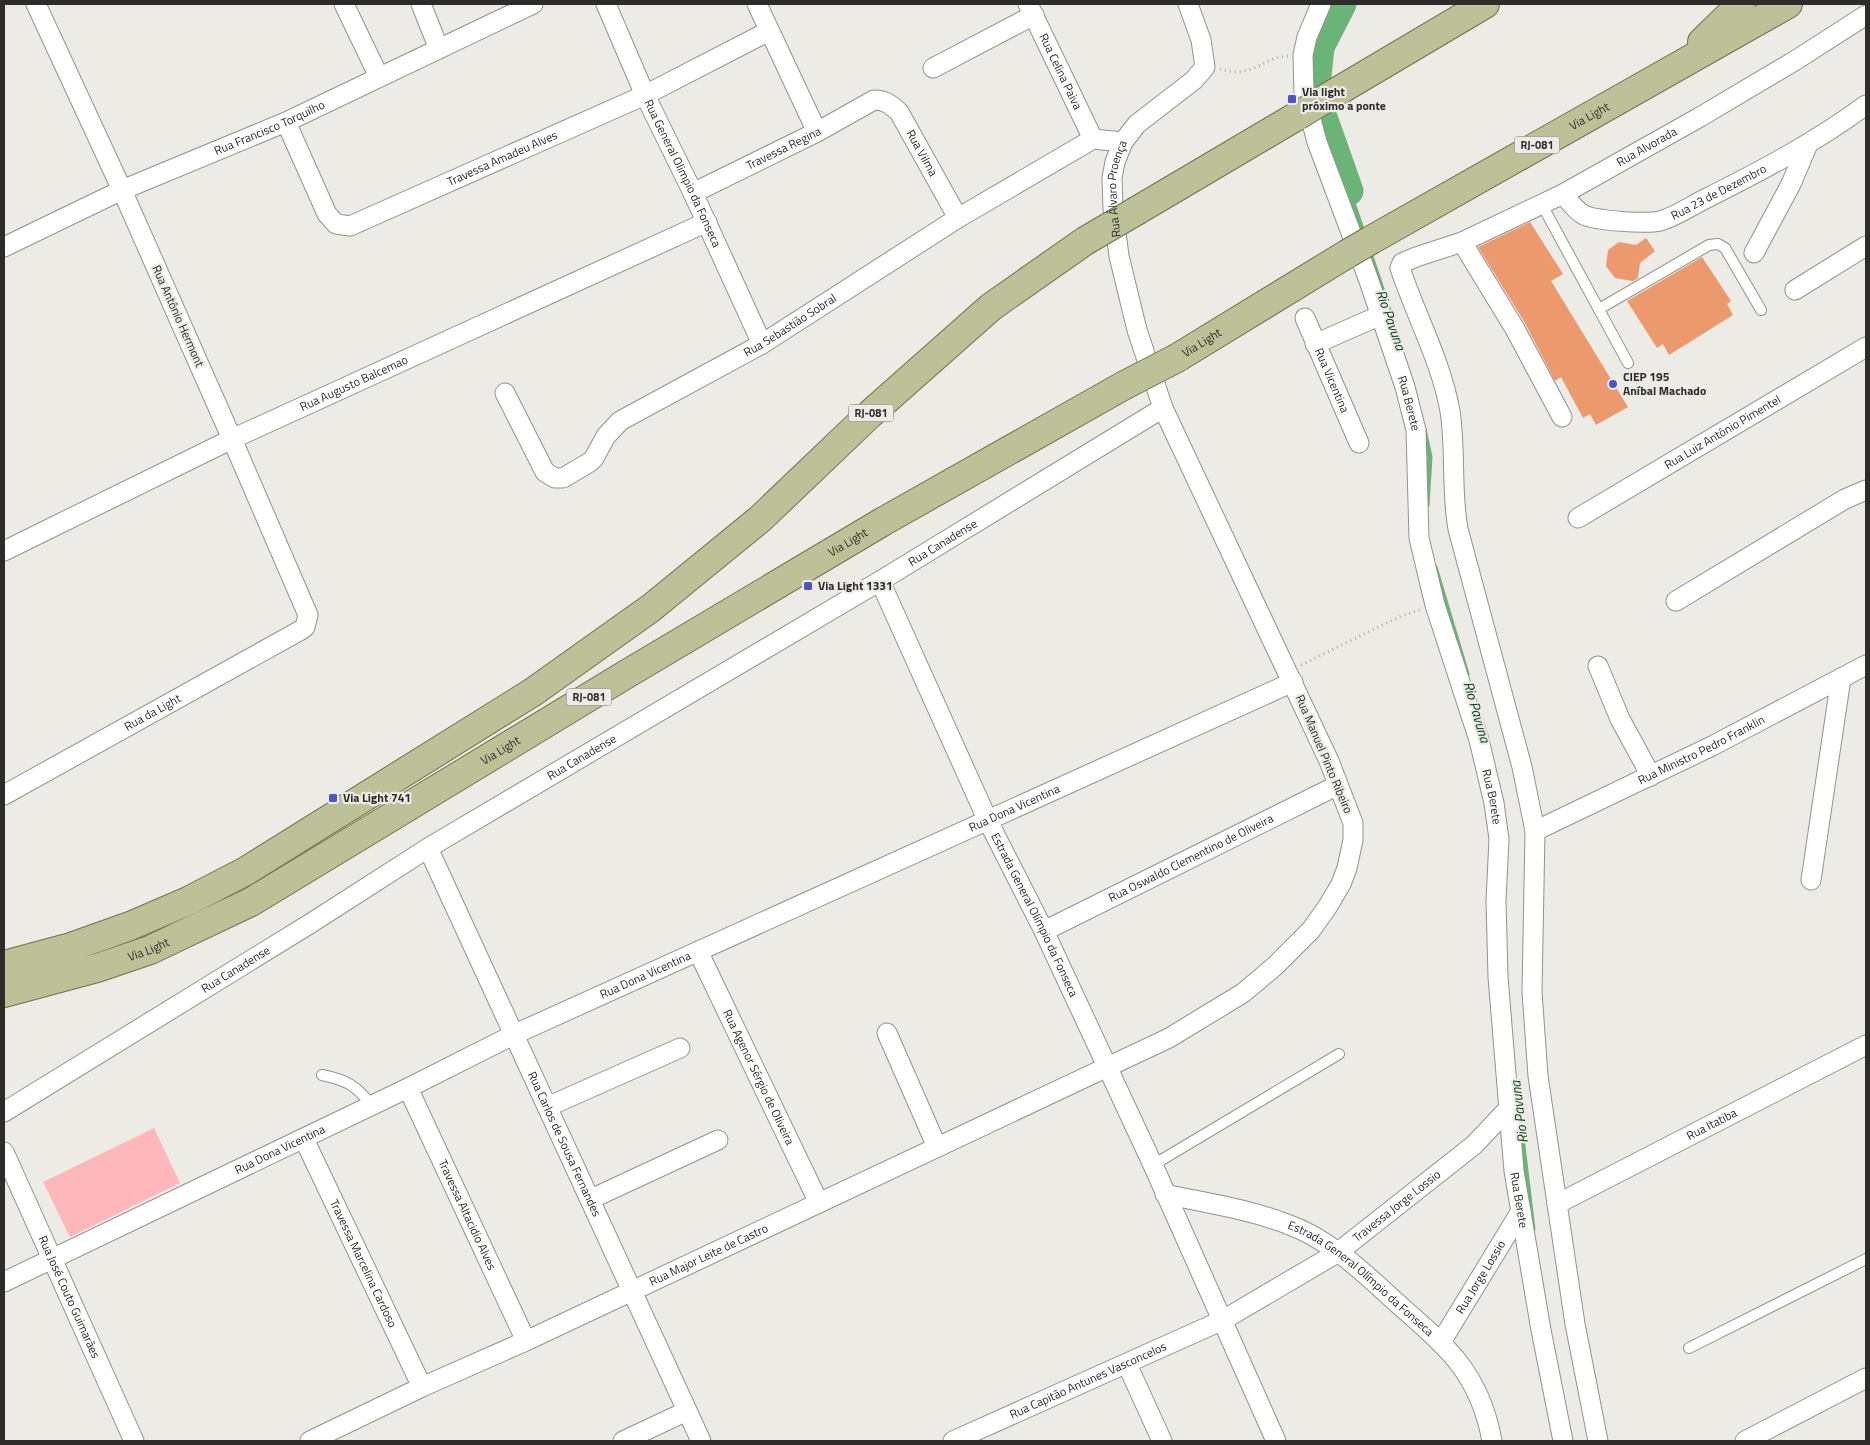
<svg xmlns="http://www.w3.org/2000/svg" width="1870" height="1445" font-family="'Titillium Web',sans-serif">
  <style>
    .green { fill: #feb7bb }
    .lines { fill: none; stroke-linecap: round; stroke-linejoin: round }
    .stream { stroke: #6bb477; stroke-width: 5 }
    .river { stroke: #6bb477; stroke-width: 29 }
    .building { fill: #ec996e }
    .service-casing { stroke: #93918d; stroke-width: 12 }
    .minor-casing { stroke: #93918d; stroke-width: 21 }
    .primary-casing { stroke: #6d7244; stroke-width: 30 }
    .path { stroke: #acaba7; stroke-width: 3; stroke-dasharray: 1 4; stroke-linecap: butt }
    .service { stroke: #fff; stroke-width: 10 }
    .minor { stroke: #fff; stroke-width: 19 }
    .primary { stroke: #bcc197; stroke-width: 28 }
    .primary-bridge-casing { stroke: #6d7244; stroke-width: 30; stroke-linecap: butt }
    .primary-bridge { stroke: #bcc197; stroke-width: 28 }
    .poi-dot { fill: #4b54ca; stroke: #edebe6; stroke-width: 2 }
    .labels { text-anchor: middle; stroke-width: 4.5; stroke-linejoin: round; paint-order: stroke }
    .shield { fill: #edebe6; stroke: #676563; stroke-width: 1 }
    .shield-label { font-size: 11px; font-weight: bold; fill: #2d2c2b }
    .street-label { font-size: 12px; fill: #2d2c2b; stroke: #edebe6 }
    .poi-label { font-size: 12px; font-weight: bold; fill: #2d2c2b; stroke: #edebe6; text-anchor: start }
    .water-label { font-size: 14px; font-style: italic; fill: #0a411a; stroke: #edebe6 }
  </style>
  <rect width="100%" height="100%" fill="#edebe6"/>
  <path class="green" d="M154 1128 180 1183 70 1237 43 1182Z"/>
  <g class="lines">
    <g class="stream">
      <path d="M1349 191 1364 235"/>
      <path d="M1369 250 1394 325"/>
      <path d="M1424 429 1430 457 1427 505"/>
      <path d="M1435 567 1467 674"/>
      <path d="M1517 1096 1533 1229"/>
    </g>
    <path class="river" d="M1342 4 1320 47 1317 76 1319 106 1349 191"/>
  </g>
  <g class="building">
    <path d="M1530 222 1563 274 1551 281 1628 407 1596 425 1590 414 1583 418 1561 377 1555 381 1525 323 1478 247Z"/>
    <path d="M1646 238 1655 251 1640 263 1638 278 1633 281 1615 278 1606 266 1608 250 1619 242 1636 245Z"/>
    <path d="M1702 257 1731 301 1727 304 1733 315 1669 355 1663 344 1657 348 1627 301Z"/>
  </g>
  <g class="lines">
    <defs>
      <g id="service">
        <path d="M1541 203 1628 363"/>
        <path d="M1599 309 1709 245 1718 244 1725 248 1761 310"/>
        <path d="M322 1075C347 1080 357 1086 372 1106"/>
        <path d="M1153 1165 1339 1054"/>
        <path d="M1689 1348 1866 1259"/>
      </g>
      <g id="minor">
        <path d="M344 4 379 77"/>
        <path d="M421 4 439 49"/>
        <path id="s1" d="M606 4 645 95 693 193 762 344"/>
        <path d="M757 4 817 132"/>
        <path id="s2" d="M1028 4 1093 139"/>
        <path id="s3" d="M1321 4 1307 37 1303 55 1304 93 1317 142 1368 278 1405 387 1416 430 1419 538 1435 605 1479 740 1494 803 1499 839 1496 901 1498 977 1514 1171 1541 1330 1563 1441"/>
        <path d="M933 68 1034 15"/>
        <path id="s4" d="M286 122 327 214 336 224 350 226 645 95 769 31"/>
        <path id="s5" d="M693 193 817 132 874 100C885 100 890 104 899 112L958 218"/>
        <path id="s6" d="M1563 194C1569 201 1576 211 1584 215 1597 221 1647 224 1660 221 1675 217 1691 206 1705 199 1761 171 1816 142 1866 105"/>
        <path d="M1462 242 1515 329 1562 417"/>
        <path id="s7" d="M4 247 122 190 286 122 533 4"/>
        <path d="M1754 253 1791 184 1808 144"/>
        <path d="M1795 290 1866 246"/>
        <path id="s8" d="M1305 318 1359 443"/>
        <path d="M1315 344 1381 315"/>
        <path id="s9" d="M505 393 545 472 555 478H563L590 462 594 458 606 436 620 421 762 344 958 218 1093 139 1123 142"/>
        <path id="s10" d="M1578 518 1866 347"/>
        <path id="s11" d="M4 551 232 439 707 222"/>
        <path id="s12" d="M880 581 988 821 1044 931 1153 1165 1276 1441"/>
        <path d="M1676 601 1845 499 1866 490"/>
        <path d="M1598 666 1620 719 1651 776"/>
        <path id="s13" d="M4 795 301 630 305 627 308 615 232 439 122 190 36 4"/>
        <path id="s14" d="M1535 831 1712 746 1866 665"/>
        <path id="s15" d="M428 848 701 1441"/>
        <path d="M1811 880 1841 678"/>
        <path id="s16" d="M1044 931 1338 785"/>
        <path id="s17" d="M698 951 819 1203"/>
        <path d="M887 1033 937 1147"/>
        <path id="s18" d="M408 1088 526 1341"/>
        <path d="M547 1107 680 1048"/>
        <path id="s19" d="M4 1112 308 925 428 848 880 581 1163 408"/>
        <path id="s20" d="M304 1139 422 1387"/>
        <path id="s21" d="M4 1152 134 1441"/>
        <path id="s22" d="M1165 1194C1206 1203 1248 1209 1287 1224 1333 1240 1371 1280 1406 1311 1424 1327 1443 1343 1458 1362 1476 1385 1487 1413 1492 1441"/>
        <path d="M591 1199 718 1140"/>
        <path id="s23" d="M1557 1204 1866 1045"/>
        <path id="s24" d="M4 1282 408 1088 513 1035 1293 682"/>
        <path id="s25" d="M1441 1342 1521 1211"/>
        <path d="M1127 1364 1162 1441"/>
        <path id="s26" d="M310 1441 422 1387 526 1341 1169 1038 1243 993 1275 966 1311 930 1328 906 1341 884 1347 868 1353 840V823L1329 761 1163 408 1137 330 1119 256 1113 209 1112 178 1115 162 1123 142 1137 124 1194 80 1205 67 1201 40 1188 4"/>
        <path d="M623 1441 687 1411"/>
        <path id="s27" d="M953 1441 1223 1320 1337 1253 1474 1145 1508 1109"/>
        <path id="s28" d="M1598 1441 1575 1324 1538 1076 1532 992 1535 831 1522 767 1458 529C1451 490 1456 450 1450 411 1441 361 1416 316 1400 268L1402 263 1416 257 1462 242 1563 194 1700 117 1796 60 1866 15"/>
        <path d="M1745 1441 1866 1378"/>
      </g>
      <g id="primary">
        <path d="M1702 42 1741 4"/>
        <path d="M1323 100 1485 4"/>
        <path d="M1138 210 1297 116"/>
        <path id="s29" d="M1371 240 1788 4"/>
        <path id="s30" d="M1177 358 1347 254"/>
        <path d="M4 965 71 947 130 926 188 901 246 871 533 692 651 608 760 519 869 415 991 307 1085 241"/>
        <path id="s31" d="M4 993 97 968 150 950 251 902 625 675 884 521 1123 386"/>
      </g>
    </defs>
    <use href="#service" class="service-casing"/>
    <use href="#minor" class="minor-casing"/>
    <use href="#primary" class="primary-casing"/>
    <g class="path">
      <path d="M1220 69C1228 71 1236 73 1244 71 1260 68 1270 57 1288 56"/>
      <path d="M1301 665 1401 616 1420 610"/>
    </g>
    <use href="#service" class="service"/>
    <use href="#minor" class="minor"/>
    <use href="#primary" class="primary"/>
    <defs>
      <g id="primary-bridge">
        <path d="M1297 116 1323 100"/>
        <path d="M1085 241 1138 210"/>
        <path d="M1347 254 1371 240"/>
        <path d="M1123 386 1177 358"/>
      </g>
    </defs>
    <use href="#primary-bridge" class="primary-bridge-casing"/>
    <use href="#primary-bridge" class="primary-bridge"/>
  </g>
  <g class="poi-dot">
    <rect x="1287" y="94" width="10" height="10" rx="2.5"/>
    <circle cx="1613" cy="384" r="5"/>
    <rect x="803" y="581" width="10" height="10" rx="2.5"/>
    <rect x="328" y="793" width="10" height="10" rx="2.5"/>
  </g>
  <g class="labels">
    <g class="shield">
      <rect x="1514.5" y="136.5" width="45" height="17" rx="4"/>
      <rect x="848.5" y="404.5" width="45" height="17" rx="4"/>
      <rect x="566.5" y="688.5" width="45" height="17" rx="4"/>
    </g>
    <g class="shield-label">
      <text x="1537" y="149">RJ-081</text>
      <text x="871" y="417">RJ-081</text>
      <text x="589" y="701">RJ-081</text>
    </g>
    <g class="street-label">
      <text dy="4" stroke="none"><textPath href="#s2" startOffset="75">Rua Celina Paiva</textPath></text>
      <text dy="4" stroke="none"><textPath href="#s29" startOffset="251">Via Light</textPath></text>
      <text dy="4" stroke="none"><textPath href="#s7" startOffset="291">Rua Francisco Torquilho</textPath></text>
      <text dy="4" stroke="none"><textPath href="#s28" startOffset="1474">Rua Alvorada</textPath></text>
      <text dy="4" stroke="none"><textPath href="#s5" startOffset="101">Travessa Regina</textPath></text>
      <text dy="4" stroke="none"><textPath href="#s5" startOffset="279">Rua Vilma</textPath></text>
      <text dy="4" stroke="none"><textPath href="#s4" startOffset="295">Travessa Amadeu Alves</textPath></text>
      <text dy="4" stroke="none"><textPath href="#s1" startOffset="186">Rua General Olimpio da Fonseca</textPath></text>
      <text dy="4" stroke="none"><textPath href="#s26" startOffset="1929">Rua Álvaro Proença</textPath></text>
      <text dy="4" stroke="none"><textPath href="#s6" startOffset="172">Rua 23 de Dezembro</textPath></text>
      <text transform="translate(178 316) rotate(66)" y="4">Rua Antônio Hermont</text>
      <text dy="4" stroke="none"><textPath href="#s9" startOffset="386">Rua Sebastião Sobral</textPath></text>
      <text dy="4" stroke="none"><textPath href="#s30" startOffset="29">Via Light</textPath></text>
      <text dy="4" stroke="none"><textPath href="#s8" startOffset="68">Rua Vicentina</textPath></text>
      <text dy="4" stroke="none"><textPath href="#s11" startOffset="388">Rua Augusto Balcemao</textPath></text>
      <text dy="4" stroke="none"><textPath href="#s3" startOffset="420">Rua Berete</textPath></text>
      <text dy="4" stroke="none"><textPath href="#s10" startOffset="168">Rua Luiz Antônio Pimentel</textPath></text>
      <text dy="4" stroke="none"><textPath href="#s31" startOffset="961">Via Light</textPath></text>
      <text dy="4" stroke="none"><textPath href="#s19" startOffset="1098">Rua Canadense</textPath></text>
      <text dy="4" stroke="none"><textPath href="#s13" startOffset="170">Rua da Light</textPath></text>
      <text dy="4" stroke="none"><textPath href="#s14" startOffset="185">Rua Ministro Pedro Franklin</textPath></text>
      <text dy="4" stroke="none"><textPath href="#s31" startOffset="556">Via Light</textPath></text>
      <text transform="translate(1324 754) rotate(67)" y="4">Rua Manuel Pinto Ribeiro</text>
      <text dy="4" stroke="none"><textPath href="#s19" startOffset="678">Rua Canadense</textPath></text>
      <text dy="4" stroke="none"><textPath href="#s3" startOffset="825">Rua Berete</textPath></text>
      <text dy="4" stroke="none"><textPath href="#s24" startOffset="1116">Rua Dona Vicentina</textPath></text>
      <text dy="4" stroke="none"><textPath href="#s16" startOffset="164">Rua Oswaldo Clementino de Oliveira</textPath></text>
      <text dy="4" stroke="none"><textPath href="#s12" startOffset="368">Estrada General Olímpio da Fonseca</textPath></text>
      <text dy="4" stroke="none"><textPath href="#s31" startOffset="151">Via Light</textPath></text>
      <text dy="4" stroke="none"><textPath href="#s19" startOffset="272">Rua Canadense</textPath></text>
      <text dy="4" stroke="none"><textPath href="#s24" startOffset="711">Rua Dona Vicentina</textPath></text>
      <text dy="4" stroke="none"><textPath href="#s17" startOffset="140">Rua Agenor Sérgio de Oliveira</textPath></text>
      <text dy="4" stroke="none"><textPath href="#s23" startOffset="174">Rua Itatiba</textPath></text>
      <text dy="4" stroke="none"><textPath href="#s15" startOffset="326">Rua Carlos de Sousa Fernandes</textPath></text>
      <text dy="4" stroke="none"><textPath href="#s24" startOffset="306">Rua Dona Vicentina</textPath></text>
      <text dy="4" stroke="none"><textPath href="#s3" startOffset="1230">Rua Berete</textPath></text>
      <text dy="4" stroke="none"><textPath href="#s27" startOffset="504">Travessa Jorge Lossio</textPath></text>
      <text dy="4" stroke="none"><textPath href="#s18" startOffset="140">Travessa Altacidio Alves</textPath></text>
      <text dy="4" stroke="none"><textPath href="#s26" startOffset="440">Rua Major Leite de Castro</textPath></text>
      <text dy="4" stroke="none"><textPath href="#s20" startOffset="138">Travessa Marcelina Cardoso</textPath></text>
      <text dy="4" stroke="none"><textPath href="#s25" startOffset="76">Rua Jorge Lossio</textPath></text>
      <text dy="4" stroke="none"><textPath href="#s22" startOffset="218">Estrada General Olímpio da Fonseca</textPath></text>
      <text dy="4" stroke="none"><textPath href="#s21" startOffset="159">Rua José Couto Guimarães</textPath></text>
      <text dy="4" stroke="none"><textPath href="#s27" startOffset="148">Rua Capitão Antunes Vasconcelos</textPath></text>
    </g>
    <g class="poi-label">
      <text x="1302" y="96">Via light<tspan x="1302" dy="14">próximo a ponte</tspan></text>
      <text x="1623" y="381">CIEP 195<tspan x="1623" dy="14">Aníbal Machado</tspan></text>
      <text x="818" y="590">Via Light 1331</text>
      <text x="343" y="802">Via Light 741</text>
    </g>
    <g class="water-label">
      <text transform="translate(1391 320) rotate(71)" y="5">Rio Pavuna</text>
      <text transform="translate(1477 712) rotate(74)" y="5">Rio Pavuna</text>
      <text transform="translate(1519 1112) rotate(-97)" y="5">Rio Pavuna</text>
    </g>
  </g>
  <rect width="1870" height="1445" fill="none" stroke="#2d2c2b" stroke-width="10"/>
</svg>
